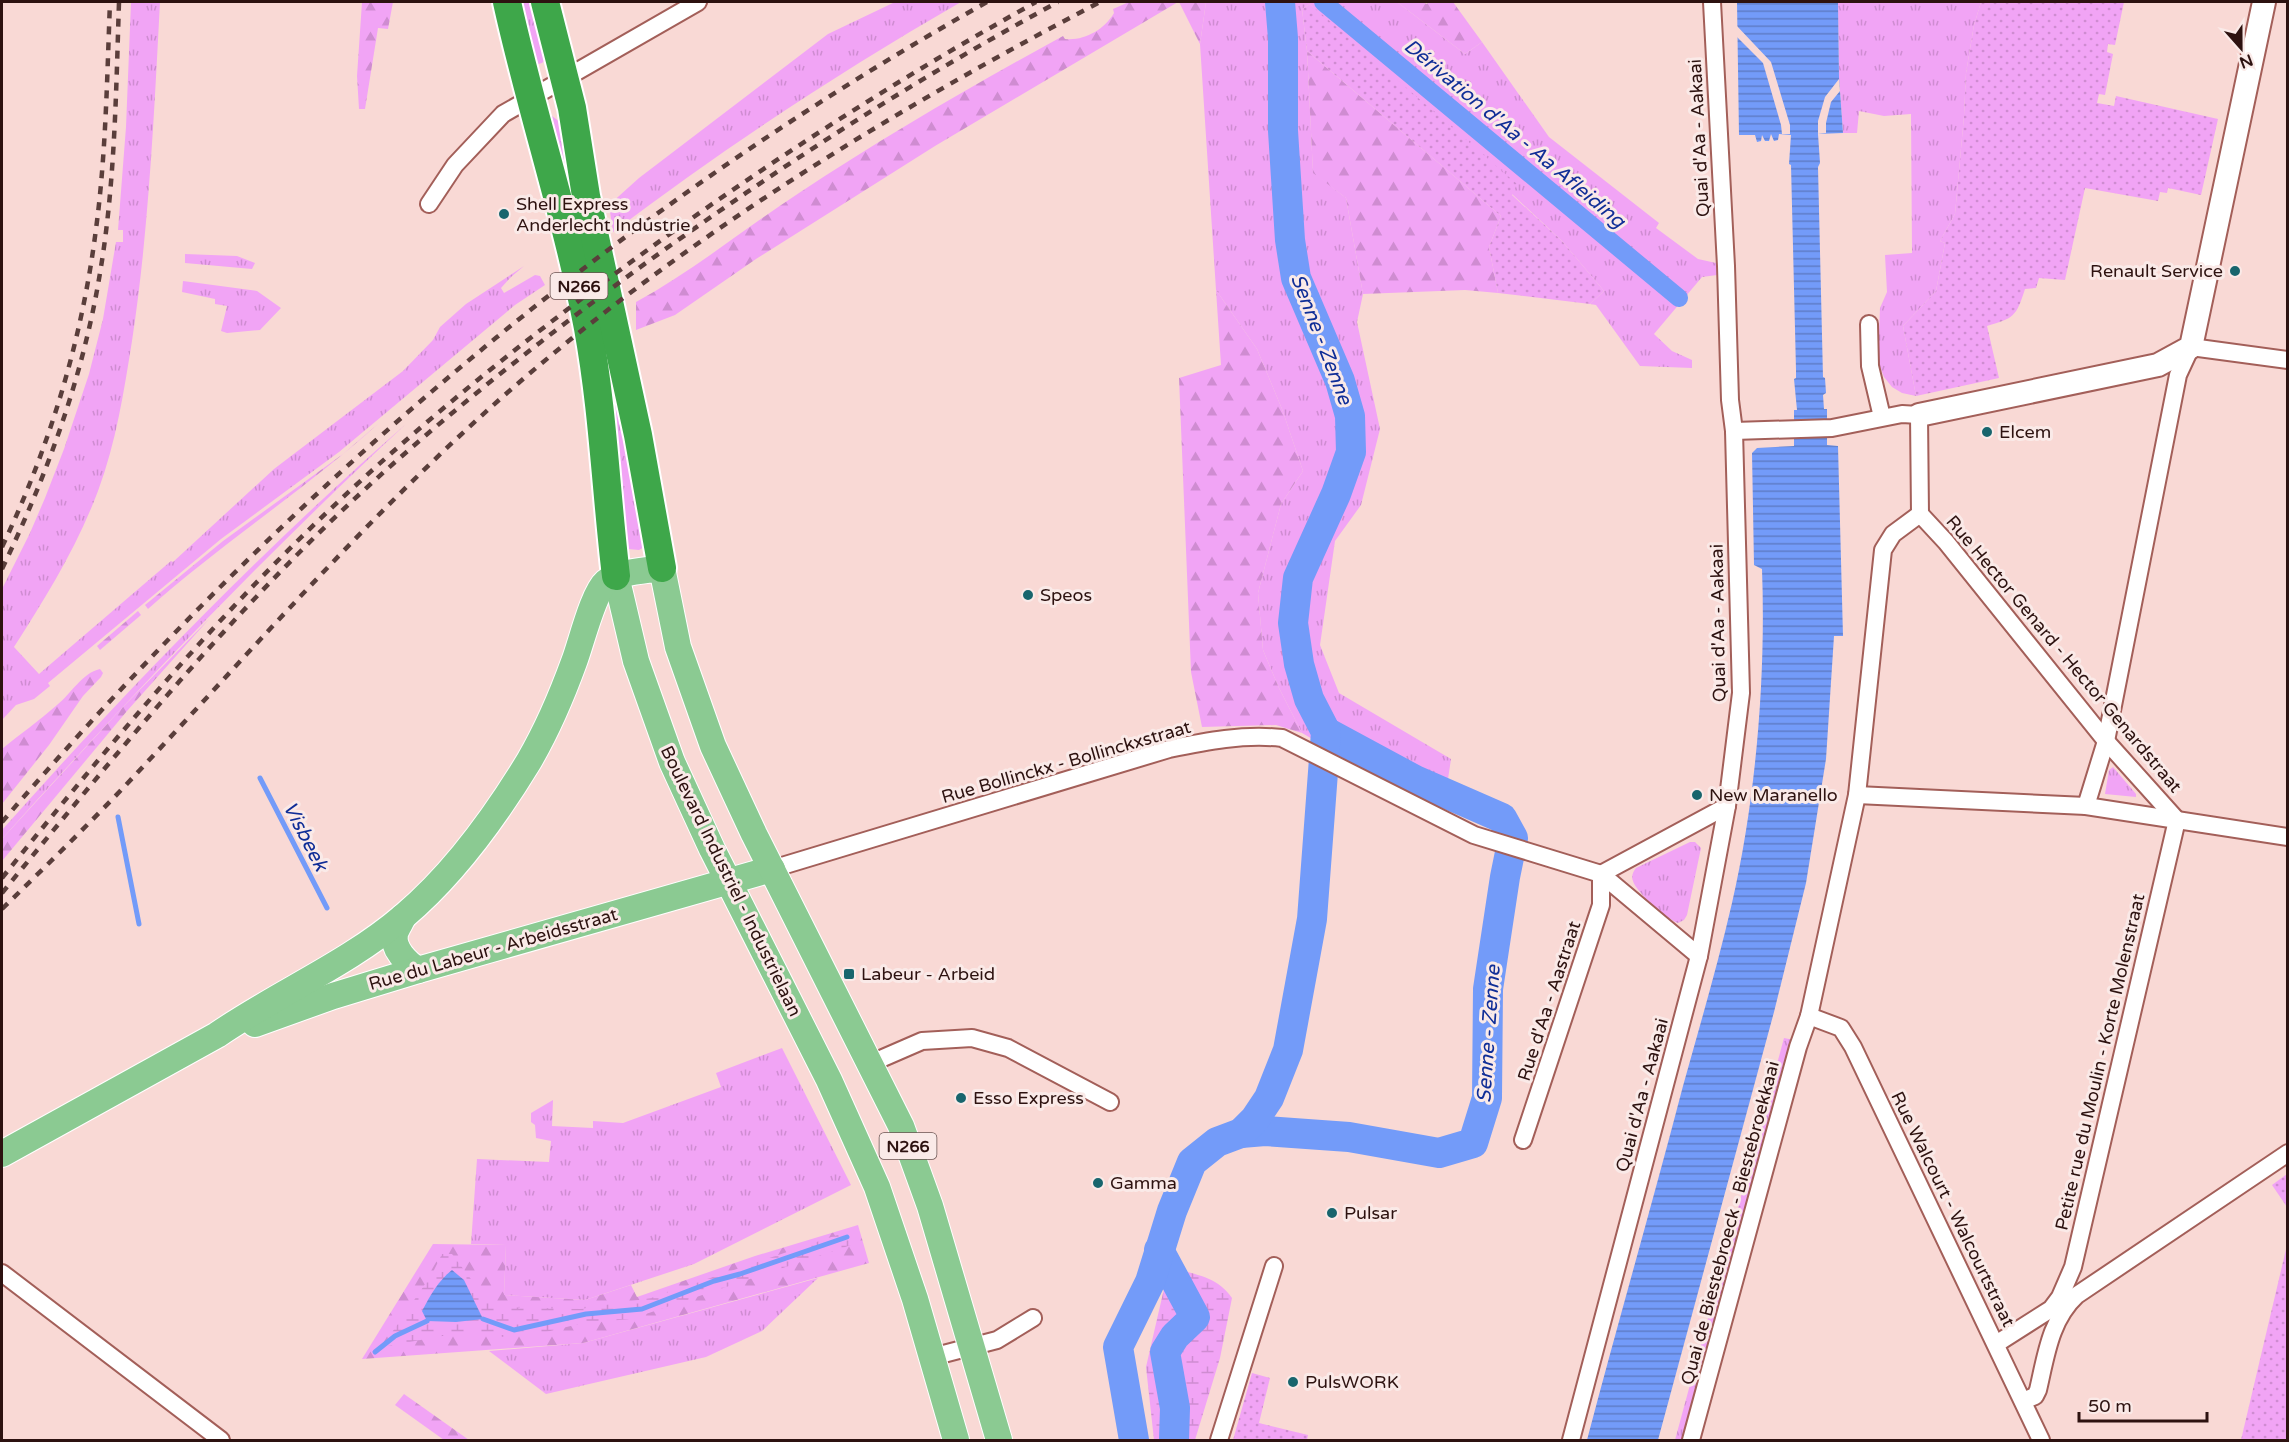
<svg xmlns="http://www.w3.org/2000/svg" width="2289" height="1442" font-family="'Varela Round',sans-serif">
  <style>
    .grass { fill: url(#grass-tufts) }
    .forest { fill: url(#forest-firs) }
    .wetland { fill: url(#wetland-marsh) }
    .park { fill: url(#park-dots) }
    .water { fill: url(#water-rules) }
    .pier { fill: #f9d9d5 }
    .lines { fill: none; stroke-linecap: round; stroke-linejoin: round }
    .stream { stroke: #739bf9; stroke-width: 5 }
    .canal { stroke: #739bf9; stroke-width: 18 }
    .river { stroke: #739bf9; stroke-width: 30 }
    .street-casing { stroke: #a35f59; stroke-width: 20 }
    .secondary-casing { stroke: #a35f59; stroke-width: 26 }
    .primary-casing { stroke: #fff; stroke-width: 28 }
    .highway-casing { stroke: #fff; stroke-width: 32 }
    .street { stroke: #fff; stroke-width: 16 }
    .secondary { stroke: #fff; stroke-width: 22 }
    .primary { stroke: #8bca92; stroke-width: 26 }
    .highway { stroke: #3ea74a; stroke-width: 28 }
    .rail { stroke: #5a3e3b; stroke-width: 4.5; stroke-dasharray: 8 8; stroke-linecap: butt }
    .poi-dot { fill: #18656d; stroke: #faeae8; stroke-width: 2 }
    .labels { text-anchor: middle; stroke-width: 6; stroke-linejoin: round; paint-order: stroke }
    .shield { fill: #faeae8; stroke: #6a5351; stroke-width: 1.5 }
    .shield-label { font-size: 16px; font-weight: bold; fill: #2d1210 }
    .street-label { font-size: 18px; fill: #2d1210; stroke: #faeae8 }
    .poi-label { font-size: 18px; fill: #2d1210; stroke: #faeae8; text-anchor: start }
    .water-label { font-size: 20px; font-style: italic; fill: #102e97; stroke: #faeae8 }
  </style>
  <defs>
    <pattern id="grass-tufts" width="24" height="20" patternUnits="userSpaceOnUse" patternTransform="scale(1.5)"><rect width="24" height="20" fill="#f1a4f5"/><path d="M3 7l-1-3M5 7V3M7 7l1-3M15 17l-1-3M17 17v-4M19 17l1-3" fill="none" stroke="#cf8cd1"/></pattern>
    <pattern id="forest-firs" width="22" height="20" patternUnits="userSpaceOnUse" patternTransform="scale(1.5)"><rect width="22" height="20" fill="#f1a4f5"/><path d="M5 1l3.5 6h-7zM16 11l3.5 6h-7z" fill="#cf8cd1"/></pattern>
    <pattern id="wetland-marsh" width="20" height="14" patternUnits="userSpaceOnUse" patternTransform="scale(1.5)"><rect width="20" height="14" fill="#f1a4f5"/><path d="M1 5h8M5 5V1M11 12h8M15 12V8" fill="none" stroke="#cf8cd1"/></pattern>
    <pattern id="park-dots" width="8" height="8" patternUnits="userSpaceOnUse" patternTransform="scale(1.5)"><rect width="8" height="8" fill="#f1a4f5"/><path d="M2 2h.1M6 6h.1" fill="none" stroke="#cf8cd1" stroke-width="1.8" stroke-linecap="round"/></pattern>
    <pattern id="water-rules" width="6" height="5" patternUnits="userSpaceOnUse" patternTransform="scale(1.5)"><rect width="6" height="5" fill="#739bf9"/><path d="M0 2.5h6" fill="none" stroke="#5f7dc8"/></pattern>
  </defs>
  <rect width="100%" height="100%" fill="#f9d9d5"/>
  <g class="grass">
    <path d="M131 2H160C154 115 149 229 132 341 124 391 116 443 98 491 77 547 46 597 14 647L39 674 171 561 173 562 274 469 403 371 433 340 440 327 466 304 524 266 511 277 501 288 504 293 535 275 540 276 545 285 515 305 339 452 221 539 48 683 50 686 34 699 16 705 2 720V589L30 533 45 498 64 449 89 374 103 319 116 242H123V230H118L126 127Z"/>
    <path d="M519 2H535L550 55 542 63 535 65Z"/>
    <path d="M895 2H961C841 71 724 148 613 232L609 205 639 178 828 34Z"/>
    <path d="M1206 2H1397L1465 54 1482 42 1549 137 1659 223 1656 228 1698 259 1716 263 1717 275 1702 277 1654 334 1672 351 1692 360V368L1640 366 1596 305 1590 304 1604 291 1562 241 1310 4 1302 9 1307 51 1313 172 1346 198 1363 294 1357 322 1380 429 1361 505 1335 541 1320 645 1339 693 1451 759 1444 806 1378 777 1302 733 1279 688 1263 650 1258 593 1281 504 1303 471 1282 409 1257 349 1216 290 1200 44Z"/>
    <path d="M1838 2H1981L1974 25 1966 73 1964 116 1955 214 1940 241 1945 243 1936 291 1903 326 1916 396 1902 393 1892 387 1884 377 1878 362 1880 308 1887 292 1885 255 1912 253 1911 114 1884 116 1859 111 1857 133H1843L1839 77Z"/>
    <path d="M552 116 564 125 646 546 639 550 628 549 625 542 548 120Z"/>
    <path d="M185 254 237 256 255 263 252 269 185 263Z"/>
    <path d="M183 281 257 291 281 308 260 330 227 333 221 331 227 306 215 304V299L182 292Z"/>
    <path d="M406 424C264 556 131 695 2 839V830C129 687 262 550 406 424Z"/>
    <path d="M2113 767 2136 794V797L2105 794 2109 770Z"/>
    <path d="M1690 842H1695L1701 848 1687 915 1684 920 1678 923C1668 920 1635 891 1633 881 1631 876 1633 872 1636 868Z"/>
    <path d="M1784 1038 1794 1040 1687 1440H1675Z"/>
    <path d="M782 1048 851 1185 694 1264 585 1300 504 1295 506 1245 471 1244 477 1159 549 1162 551 1141 536 1138 535 1125 531 1122V1113L553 1100 552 1126 593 1128V1121L623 1123 721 1087 716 1073Z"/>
    <path d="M818 1278 762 1331 706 1357 546 1394 489 1351 583 1343Z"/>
  </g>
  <g class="forest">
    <path d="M362 2H393L388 29 378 28 365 109H359L357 76Z"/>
    <path d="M1129 2H1178L935 146 756 259 675 315 636 330V302C693 271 744 229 799 193 884 137 973 85 1063 36L1065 39C1084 41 1104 30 1114 13L1113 9Z"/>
    <path d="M1179 2H1206L1200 44Z"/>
    <path d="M1397 2H1424L1426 4 1431 2H1453L1482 42 1465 54Z"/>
    <path d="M1307 51 1501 216 1489 247 1498 293 1465 290 1363 294 1346 198 1313 173Z"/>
    <path d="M1216 290 1257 349 1282 409 1303 471 1281 504 1258 593 1263 650 1279 688 1302 733 1276 725 1202 727 1191 672 1179 378 1221 365Z"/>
    <path d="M379 423C306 489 222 543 148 609L145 605 223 541 343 454Z"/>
    <path d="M138 611 141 615 100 650 97 646Z"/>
    <path d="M210 618 127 711 2 861V839L120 710Z"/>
    <path d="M100 669 103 673 101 677 83 696 49 745 2 804V749C20 734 39 721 57 705 71 694 82 673 100 669Z"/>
    <path d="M858 1225 869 1263 583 1343 362 1359 433 1244 506 1245 504 1295 585 1300 631 1285 637 1297 755 1256Z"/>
    <path d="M404 1394 469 1440H444L395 1405Z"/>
  </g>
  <g class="wetland">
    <path d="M846 1232 854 1244 631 1319 583 1323 542 1333 505 1337 459 1333 382 1347 432 1274 442 1254H452L492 1307 580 1309 651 1298Z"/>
    <path d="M1179 1270C1200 1275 1219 1279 1232 1298L1220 1358 1195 1440H1154L1146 1367 1166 1280 1169 1275Z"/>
  </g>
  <g class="park">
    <path d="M1981 2H2124L2115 45 2108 44 2107 52 2113 54 2105 95 2099 94 2097 103 2114 106 2116 96 2218 119 2201 195 2168 188 2167 193 2160 192 2158 201 2085 188 2065 280 2039 278 2036 288 2025 289C2016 317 2014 318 1987 326L1999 378 1916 396 1903 326 1936 291 1945 243 1940 241 1955 214 1964 116 1966 73 1974 25Z"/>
    <path d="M1310 4 1517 184 1512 195 1562 241 1604 291 1590 304 1498 293 1489 247 1501 216 1307 51 1302 9Z"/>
    <path d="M2287 1174V1207L2272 1185Z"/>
    <path d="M2287 1245V1440H2241Z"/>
    <path d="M1252 1373 1270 1378 1259 1423 1308 1435 1307 1440H1233Z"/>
  </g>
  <g class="water">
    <path d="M1737 2H1838L1839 77 1843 133 1818 134 1820 163 1818 167 1823 377 1825 378 1826 393 1823 395 1824 409H1827V445L1838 446 1843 636H1834L1826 759 1806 883 1774 1012 1658 1440H1587C1618 1322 1652 1205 1683 1086 1700 1025 1718 964 1732 903 1756 799 1766 676 1762 569L1754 565 1752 453 1757 448 1794 446V410H1797L1794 379 1796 378V370L1791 165 1789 164 1791 135 1779 134 1778 140 1774 141 1771 134 1769 141H1765L1762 135 1761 141 1757 142 1755 135H1739Z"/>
    <path d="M452 1270 464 1280 483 1319 456 1322 427 1321 422 1311C430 1296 438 1281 452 1270Z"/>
  </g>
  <g class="pier">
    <path d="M1736 25 1771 62 1790 125V134H1782L1781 125 1763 63 1736 36Z"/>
    <path d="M1839 79 1840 91 1831 102 1826 123V133L1818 134V121L1825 97Z"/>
  </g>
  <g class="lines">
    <g class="stream">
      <path d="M260 778 327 908"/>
      <path d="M118 817 139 924"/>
      <path d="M483 1319 514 1330 586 1314 642 1309 714 1281 740 1274 847 1237"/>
      <path d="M375 1352 395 1336 427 1321"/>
    </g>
    <path class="canal" d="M1323 2 1679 298"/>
    <g class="river">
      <path d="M1241 1133 1265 1131 1349 1137 1439 1153 1473 1143 1487 1098 1488 989 1505 877 1513 838 1502 818 1415 780 1326 732"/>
      <path d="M1159 1250 1195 1317 1175 1336 1165 1352 1175 1408 1174 1440"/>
      <path d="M1134 1440 1118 1347 1150 1282 1172 1211 1192 1162 1217 1142 1241 1133 1255 1119 1269 1098 1288 1050 1312 919 1326 732 1309 699 1299 664 1293 623 1298 578 1336 494 1351 452 1350 416 1340 381 1296 278 1290 240 1283 131V38L1280 2"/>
    </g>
    <defs>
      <g id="street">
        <path d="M429 204 455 165 503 114 698 2"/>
        <path d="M1869 324 1870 366 1882 417"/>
        <path d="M1734 431 1832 428 1902 414 1919 415 1920 514"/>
        <path d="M1920 514 1946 542 2106 741 2177 820"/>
        <path d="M1857 795 2086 806 2288 837"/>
        <path d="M2086 806 2106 741 2178 375 2191 347 2288 360"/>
        <path d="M772 869 1169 749C1207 741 1243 734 1282 738L1474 835 1601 874 1699 956"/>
        <path d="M1601 874 1727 806"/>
        <path d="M1809 1016 1841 1028 1853 1047 2041 1440"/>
        <path d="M869 1064 922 1041 972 1038 1008 1048 1110 1102"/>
        <path d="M1523 1140 1601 905V874"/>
        <path d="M2 1273 221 1440"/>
        <path d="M1996 1344 2051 1309 2060 1297 2073 1267 2177 820"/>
        <path d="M932 1357 997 1340 1033 1318"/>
        <path d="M2023 1401 2035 1396 2038 1390C2046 1356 2050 1320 2077 1295L2288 1153"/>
        <path d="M1219 1440 1274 1266"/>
        <path d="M1571 1440 1699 956 1727 806 1741 693 1734 431 1730 400 1726 266 1712 2"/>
        <path d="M1691 1440 1798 1047 1809 1016 1857 795 1883 550 1893 534 1920 514"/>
      </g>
      <path id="secondary" d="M1919 415 2158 365 2191 347 2264 2"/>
      <g id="primary">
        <path d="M616 576 636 661 672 762 712 849 829 1080 877 1187 915 1299 956 1440"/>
        <path d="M403 917C401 922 396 929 395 934 392 949 407 963 418 970"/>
        <path d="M255 1024 333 996 418 970 772 869"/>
        <path d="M2 1154 217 1035C278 993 348 964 404 916 455 873 495 817 529 761 547 730 562 695 574 662 581 644 593 593 606 582 619 571 646 571 662 568L678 647 713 746 754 834 901 1126 930 1206 999 1440"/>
      </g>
      <g id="highway">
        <path d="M507 2C531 111 567 218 588 328 603 410 606 493 616 576"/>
        <path d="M545 2 572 108 586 196 638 435 662 568"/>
      </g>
    </defs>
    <use href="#street" class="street-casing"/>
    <use href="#secondary" class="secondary-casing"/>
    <use href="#primary" class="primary-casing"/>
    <use href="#highway" class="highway-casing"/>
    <use href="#street" class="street"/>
    <use href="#secondary" class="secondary"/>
    <use href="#primary" class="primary"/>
    <use href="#highway" class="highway"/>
    <g class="rail">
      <path d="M2 547C50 446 82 340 96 229 106 154 107 77 110 2"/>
      <path d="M2 569C47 475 83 377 100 273 115 184 116 92 119 2"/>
      <path d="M2 822C283 495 610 214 987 2"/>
      <path d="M2 878C108 746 217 615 340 500 427 418 520 344 616 273 750 174 890 83 1036 2"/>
      <path d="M2 893C105 767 209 640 326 526 423 432 530 348 639 268 773 171 912 81 1058 2"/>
      <path d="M2 909C43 869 84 829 124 787 244 659 359 526 490 408 672 245 884 115 1100 2"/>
    </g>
  </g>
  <g class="poi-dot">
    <circle cx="504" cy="214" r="6"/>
    <circle cx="2235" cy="271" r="6"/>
    <circle cx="1987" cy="432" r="6"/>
    <circle cx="1028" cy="595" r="6"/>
    <circle cx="1697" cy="795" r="6"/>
    <rect x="843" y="968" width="12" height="12" rx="3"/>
    <circle cx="961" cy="1098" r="6"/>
    <circle cx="1098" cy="1183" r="6"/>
    <circle cx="1332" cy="1213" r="6"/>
    <circle cx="1293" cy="1382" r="6"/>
  </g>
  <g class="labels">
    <g class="shield">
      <rect x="550.5" y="273" width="57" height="26" rx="4.5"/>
      <rect x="879.5" y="1133" width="57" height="26" rx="4.5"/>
    </g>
    <g class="shield-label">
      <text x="579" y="292">N266</text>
      <text x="908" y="1152">N266</text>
    </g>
    <g class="street-label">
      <text transform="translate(1699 138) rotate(-93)" y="6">Quai d'Aa - Aakaai</text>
      <text transform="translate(1718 623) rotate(-91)" y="6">Quai d'Aa - Aakaai</text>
      <text transform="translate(2064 654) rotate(50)" y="6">Rue Hector Genard - Hector Genardstraat</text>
      <text transform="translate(1066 762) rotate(-16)" y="6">Rue Bollinckx - Bollinckxstraat</text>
      <text transform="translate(731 881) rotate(64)" y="6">Boulevard Industriel - Industrielaan</text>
      <text transform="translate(493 949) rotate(-16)" y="6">Rue du Labeur - Arbeidsstraat</text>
      <text transform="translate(1549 1001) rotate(-72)" y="6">Rue d'Aa - Aastraat</text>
      <text transform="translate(2100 1062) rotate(-77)" y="6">Petite rue du Moulin - Korte Molenstraat</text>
      <text transform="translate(1642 1095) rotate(-75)" y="6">Quai d'Aa - Aakaai</text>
      <text transform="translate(1953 1209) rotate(64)" y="6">Rue Walcourt - Walcourtstraat</text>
      <text transform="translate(1730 1223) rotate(-75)" y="6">Quai de Biestebroeck - Biestebroekkaai</text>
    </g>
    <g class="poi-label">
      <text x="516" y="210">Shell Express<tspan x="516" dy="21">Anderlecht Industrie</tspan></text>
      <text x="2223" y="277" text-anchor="end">Renault Service</text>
      <text x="1999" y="438">Elcem</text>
      <text x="1040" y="601">Speos</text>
      <text x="1709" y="801">New Maranello</text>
      <text x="861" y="980">Labeur - Arbeid</text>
      <text x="973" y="1104">Esso Express</text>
      <text x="1110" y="1189">Gamma</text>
      <text x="1344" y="1219">Pulsar</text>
      <text x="1305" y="1388">PulsWORK</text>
    </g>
    <g class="water-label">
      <text transform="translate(1515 133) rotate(40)" y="7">Dérivation d'Aa - Aa Afleiding</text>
      <text transform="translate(1322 339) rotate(69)" y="7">Senne - Zenne</text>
      <text transform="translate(306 836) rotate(63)" y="7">Visbeek</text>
      <text transform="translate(1488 1034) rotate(-86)" y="7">Senne - Zenne</text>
    </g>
  </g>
  <rect width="2289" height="1442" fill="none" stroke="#2d1210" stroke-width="6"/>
  <g transform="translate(2241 48) rotate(159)" stroke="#faeae8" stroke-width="4.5" paint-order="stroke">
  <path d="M0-4.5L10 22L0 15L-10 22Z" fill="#2d1210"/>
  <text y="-9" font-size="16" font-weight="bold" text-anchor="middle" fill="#2d1210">N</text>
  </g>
  <path d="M2079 1412v9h128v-9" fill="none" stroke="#2d1210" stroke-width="3"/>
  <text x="2088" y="1412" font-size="18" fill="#2d1210" stroke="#faeae8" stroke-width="4.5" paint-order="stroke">50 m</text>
</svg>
